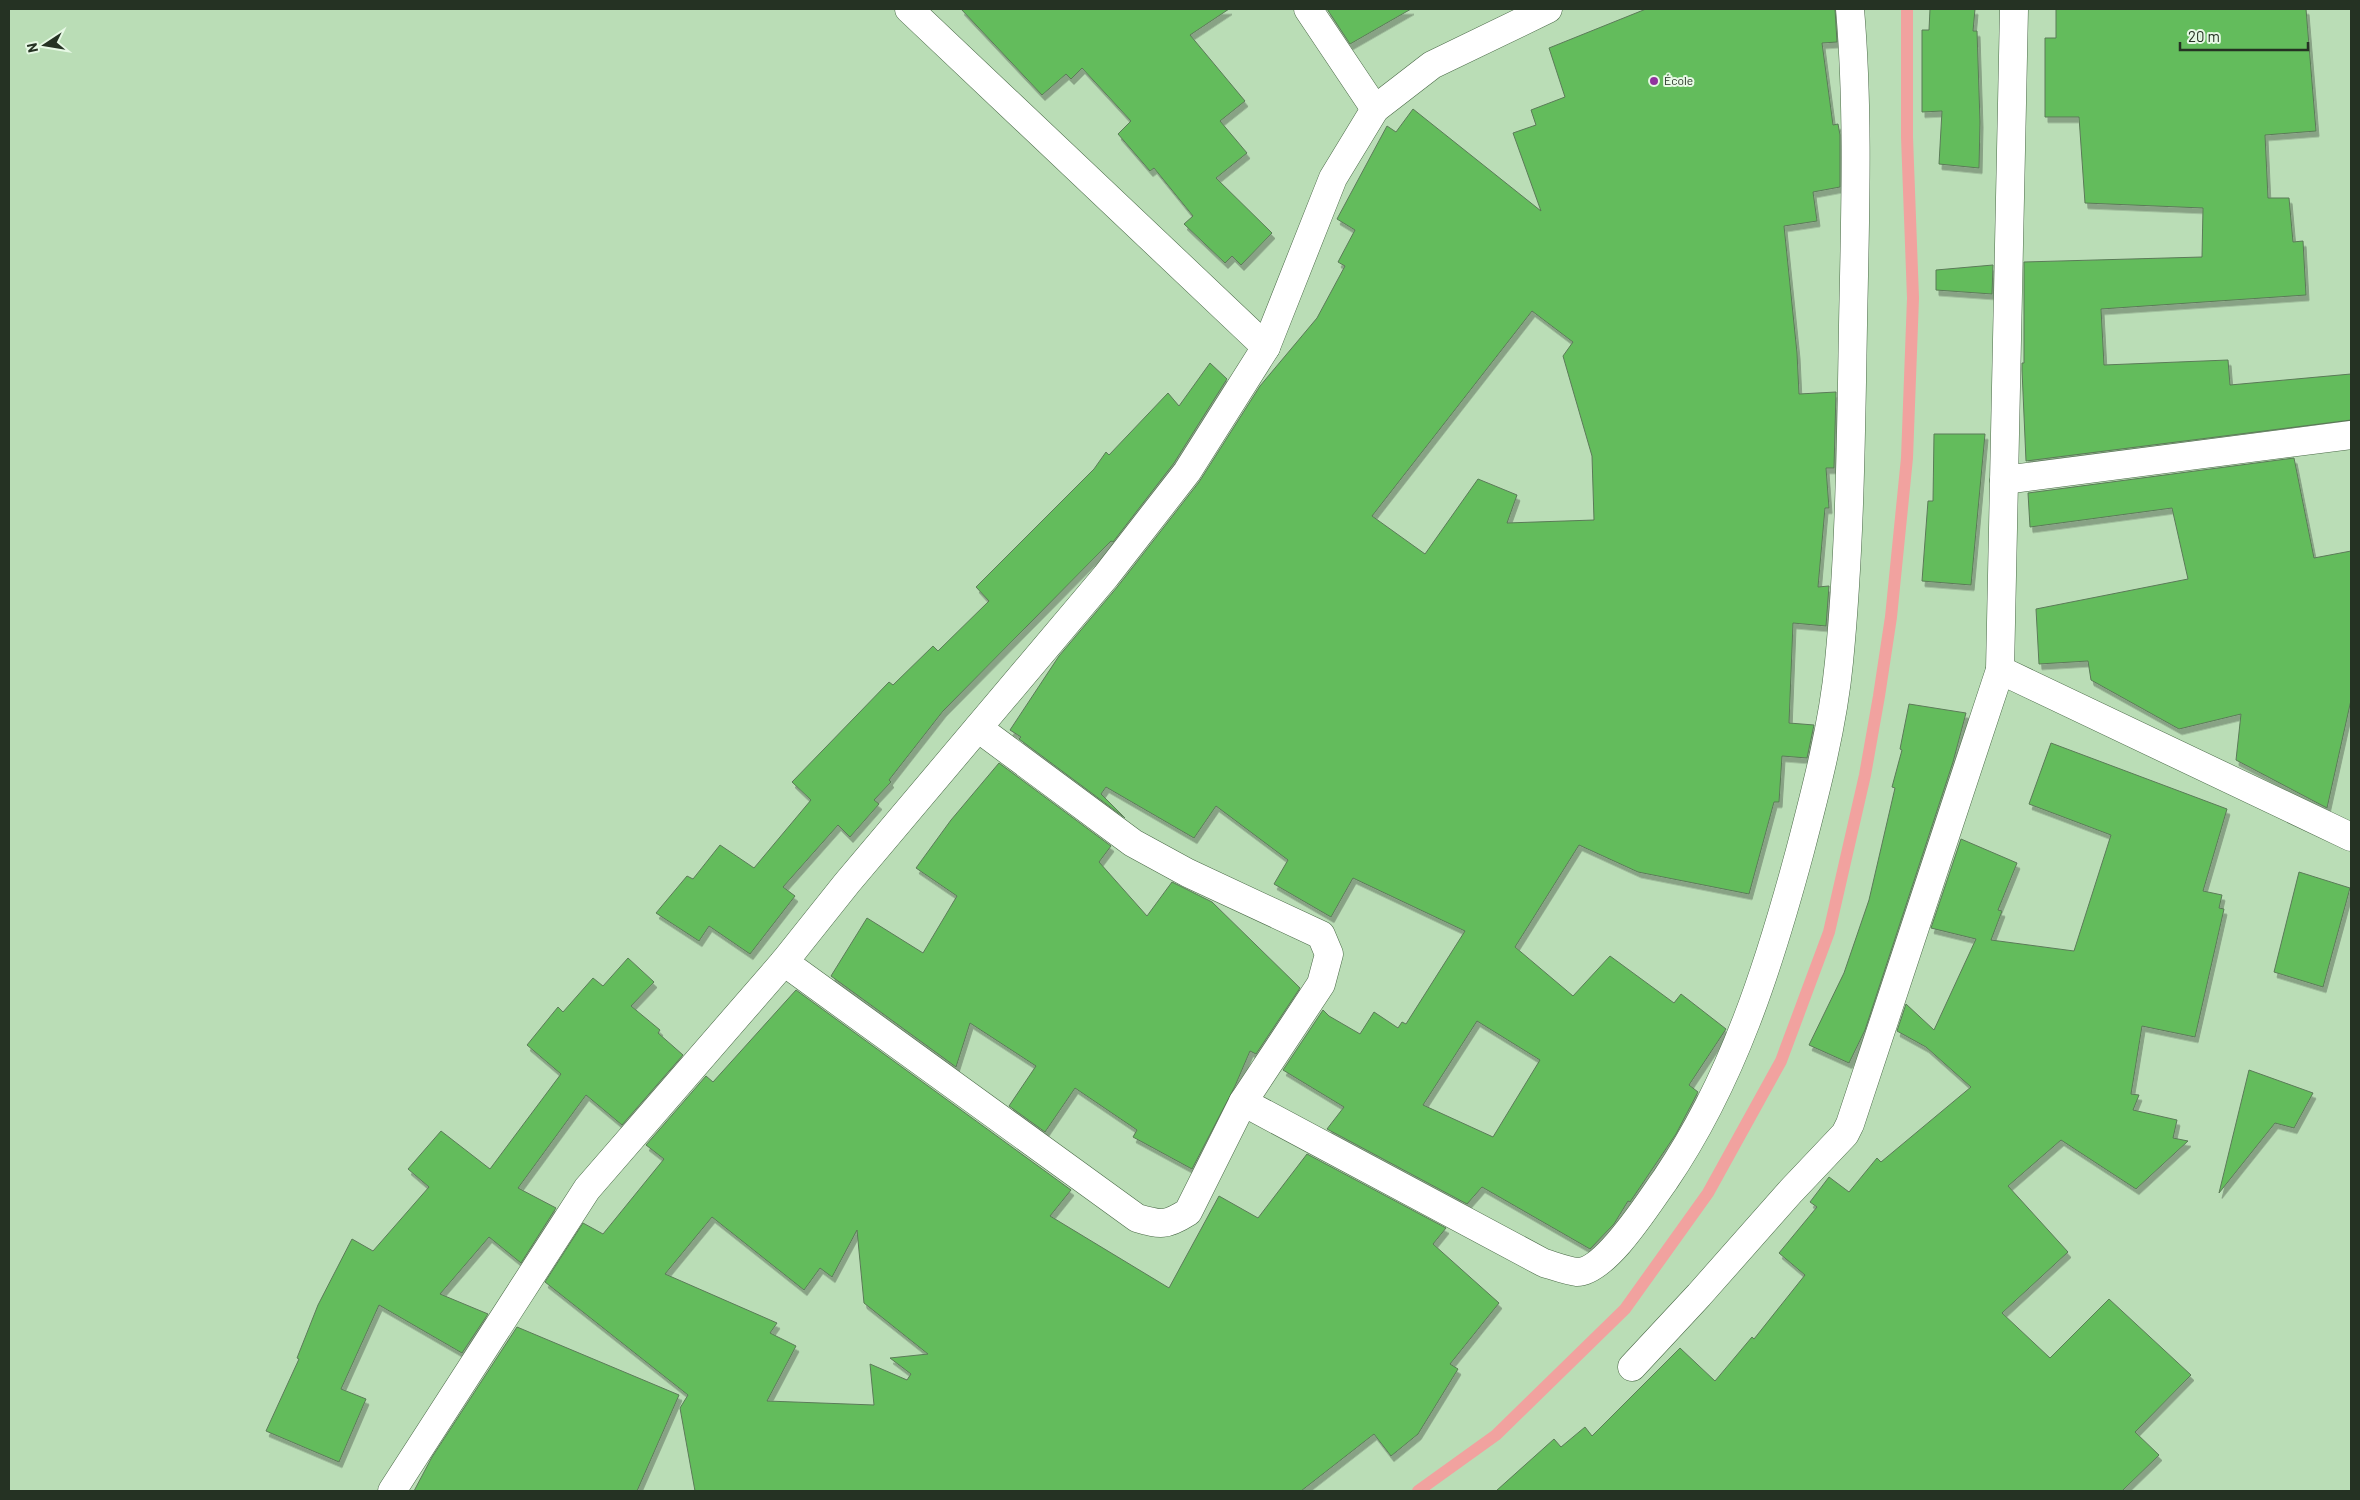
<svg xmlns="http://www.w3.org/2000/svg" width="2360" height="1500" font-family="Barlow,sans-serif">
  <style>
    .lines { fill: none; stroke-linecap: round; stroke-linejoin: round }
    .stream { stroke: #f1a29f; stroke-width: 12 }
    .building { fill: #64bc5c; stroke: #5b7b58; fill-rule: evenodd; filter: url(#shadow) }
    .minor-casing { stroke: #4a6947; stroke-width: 29 }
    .minor { stroke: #fff; stroke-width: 28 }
    .poi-dot { fill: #90339e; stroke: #e6f8e4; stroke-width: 2 }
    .labels { text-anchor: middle; stroke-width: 4; stroke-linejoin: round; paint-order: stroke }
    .poi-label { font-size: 12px; fill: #253223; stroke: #e6f8e4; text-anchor: start }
  </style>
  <defs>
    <filter id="shadow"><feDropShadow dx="3" dy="5.5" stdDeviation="0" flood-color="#0004"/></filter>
  </defs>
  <rect width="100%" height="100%" fill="#baddb6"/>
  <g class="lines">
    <path class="stream" d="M1418 1491 1496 1435 1625 1309 1708 1193 1781 1061 1829 932 1865 775 1879 696 1891 617 1907 458 1913 298 1907 137V9"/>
  </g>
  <g class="building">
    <path d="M961 9H1229L1190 35 1245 101 1220 121 1247 153 1216 178 1272 233 1241 265 1232 256 1225 263 1184 224 1193 216 1154 168 1150 171 1118 134 1131 121 1082 68 1071 79 1066 74 1042 95Z"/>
    <path d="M1327 9H1411L1350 44Z"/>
    <path d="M1646 9H1835L1837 42 1822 43 1833 125 1838 124 1840 135V187L1813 192 1817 221 1784 226 1797 353 1799 394 1836 392 1834 468H1826L1829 508H1825L1818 587 1829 586 1826 626 1793 623 1789 723 1814 725 1807 758 1782 756 1779 802H1774L1749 894 1638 872 1579 845 1515 947 1573 996 1610 956 1674 1003 1681 994 1726 1029 1689 1085 1698 1092 1676 1134 1630 1202 1628 1201 1614 1224 1590 1249 1482 1187 1467 1204 1327 1129 1344 1107 1283 1070 1323 1010 1329 1016 1360 1034 1374 1012 1398 1028 1402 1022 1406 1024 1465 931 1353 878 1331 917 1274 884 1288 860 1216 806 1194 838 1106 787 1101 794 1125 818 1019 739 1021 737 1010 730 1059 656 1118 586 1199 482 1260 386 1317 318 1345 266 1338 262 1355 230 1337 219 1387 126 1396 132 1413 109 1541 211 1513 133 1536 125 1531 110 1565 97 1549 48ZM1532 311 1573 342 1563 356 1592 456 1594 520 1507 523 1517 495 1478 479 1425 554 1372 516ZM1477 1021 1540 1060 1493 1137 1423 1105Z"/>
    <path d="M1930 9H1975L1973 31H1977L1980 122 1979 168 1939 164 1942 111 1922 112V30H1929Z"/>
    <path d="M2056 9H2306L2316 131 2265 135 2268 198H2289L2293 242 2303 241 2306 295 2101 309 2104 365 2228 360 2230 385 2351 374V420L2026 461 2022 370V363H2024V262L2202 257 2203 208 2085 203 2079 117H2045V38H2056Z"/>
    <path d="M1993 265 1992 294 1936 290V270Z"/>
    <path d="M1210 363 1227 379 1174 463 1113 542 1111 541 943 711 889 780 891 782 874 800 879 804 850 837 838 825 783 887 795 896 750 954 709 926 699 941 656 913 687 876 693 879 720 845 754 868 811 800 792 782 889 682 893 685 933 646 938 651 989 601 976 587 1094 469 1106 452 1109 455 1168 393 1179 406Z"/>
    <path d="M1934 434H1985L1971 585 1922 581 1928 501H1933Z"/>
    <path d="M2294 458 2314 558 2351 551V700L2327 808 2236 760 2241 714 2179 729 2091 680 2088 661 2039 664 2036 609 2188 579 2172 508 2030 527 2028 493Z"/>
    <path d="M1909 704 1966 713 1953 762 1865 1030 1849 1063 1809 1045 1844 973 1869 900 1895 788 1892 787 1902 750 1900 749Z"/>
    <path d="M2051 743 2227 809 2203 891 2222 895 2219 908 2224 909 2195 1037 2142 1026 2131 1094 2139 1095 2133 1110 2177 1120 2173 1138 2188 1141 2136 1189 2061 1140 2008 1186 2068 1252 2002 1313 2050 1358 2109 1299 2191 1375 2135 1432 2159 1455 2122 1491H1496L1554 1439 1561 1447 1585 1427 1592 1436 1680 1348 1715 1381 1752 1337 1754 1339 1805 1275 1779 1253 1817 1207 1810 1202 1829 1177 1849 1192 1877 1158 1881 1162 1971 1087 1926 1047 1897 1031 1906 1004 1934 1030 1976 939 1931 928 1961 839 2017 863 1998 910 2002 911 1991 940 2074 951 2111 835 2029 804Z"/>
    <path d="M999 763 1111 846 1099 862 1147 916 1172 882 1212 902 1300 988 1256 1054 1250 1051 1235 1086 1192 1169 1133 1137 1137 1130 1075 1088 1045 1132 1009 1106 1036 1066 970 1023 956 1067 831 976 867 918 923 953 957 896 916 868 951 820Z"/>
    <path d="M2299 872 2350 888 2323 987 2274 972Z"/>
    <path d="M628 958 654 982 631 1006 660 1030 658 1033 683 1055 622 1125 586 1095 518 1188 556 1208 521 1263 489 1237 440 1294 488 1314 462 1353 379 1305 341 1389 366 1399 339 1462 266 1431 299 1359 297 1358 318 1305 352 1239 373 1251 429 1187 408 1169 441 1131 490 1169 561 1074 527 1045 558 1007 563 1012 593 978 603 986Z"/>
    <path d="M796 990 1071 1190 1050 1216 1169 1288 1219 1196 1258 1218 1307 1154 1446 1228 1433 1244 1499 1303 1450 1364 1458 1369 1418 1434 1391 1456 1374 1434 1301 1491H695L680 1408 688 1395 545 1282 583 1223 603 1234 664 1159 646 1145 706 1076 713 1082ZM712 1217 804 1290 820 1268 832 1277 857 1230 864 1303 928 1354 890 1358 911 1374 907 1380 870 1364 874 1405 767 1401 796 1346 770 1333 777 1323 665 1274Z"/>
    <path d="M2249 1070 2313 1093 2294 1128 2275 1123 2219 1193Z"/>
    <path d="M517 1327 679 1395 637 1491H414L432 1457Z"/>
  </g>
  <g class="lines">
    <defs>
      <g id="minor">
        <path d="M909 9 1266 347"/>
        <path d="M1308 9 1375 109"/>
        <path d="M2004 480 2351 435"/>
        <path d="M2000 670 2351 837"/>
        <path d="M978 728 1133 843 1188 873 1321 935 1329 954 1321 984 1243 1102 1544 1263C1554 1266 1567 1271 1577 1272 1606 1272 1649 1202 1665 1180 1733 1080 1769 966 1800 851 1816 790 1833 725 1839 662 1850 550 1851 437 1853 325 1855 220 1859 114 1850 9"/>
        <path d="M784 962 1137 1218C1161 1225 1166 1226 1188 1212L1243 1102"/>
        <path d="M1632 1367 1699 1295 1791 1191 1845 1134 1850 1124 2000 670 2014 9"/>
        <path d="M392 1491 587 1189 784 962 847 883 1106 576 1187 472 1266 347 1333 178 1375 109 1432 65 1548 9"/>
      </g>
    </defs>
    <use href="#minor" class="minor-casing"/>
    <use href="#minor" class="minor"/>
  </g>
  <circle class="poi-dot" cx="1654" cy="81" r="5"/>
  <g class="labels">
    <g class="poi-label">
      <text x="1664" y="85">École</text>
    </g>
  </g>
  <rect width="2360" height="1500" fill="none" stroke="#253223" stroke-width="20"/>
  <g transform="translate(45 45) rotate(258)" stroke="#e6f8e4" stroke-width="4" paint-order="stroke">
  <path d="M0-4L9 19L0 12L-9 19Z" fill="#253223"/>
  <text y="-8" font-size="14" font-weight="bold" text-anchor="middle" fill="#253223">N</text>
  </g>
  <path d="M2180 42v8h128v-8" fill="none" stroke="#253223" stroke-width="2.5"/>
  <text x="2188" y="42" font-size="15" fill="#253223" stroke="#e6f8e4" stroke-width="4" paint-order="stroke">20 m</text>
</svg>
